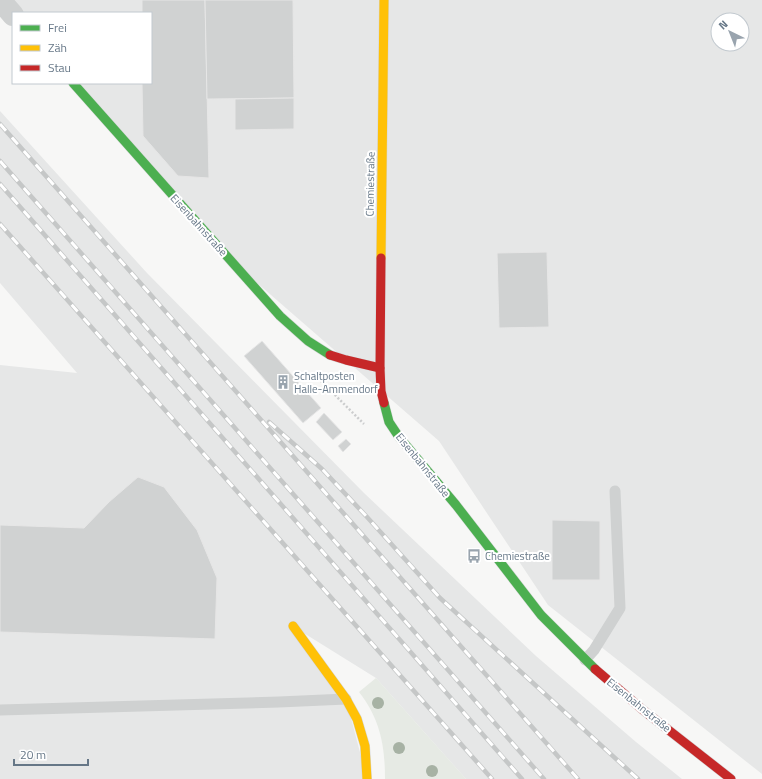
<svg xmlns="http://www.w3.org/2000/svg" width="762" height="779" font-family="'Titillium Web',sans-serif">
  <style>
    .built { fill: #e6e7e7; fill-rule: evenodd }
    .green { fill: #e6eae4 }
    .building { fill: #d0d2d2; stroke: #e6e6e6 }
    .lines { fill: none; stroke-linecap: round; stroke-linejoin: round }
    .fast-casing { stroke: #d4d5d6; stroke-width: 10 }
    .slow-casing { stroke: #d4d5d6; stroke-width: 10 }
    .jam-casing { stroke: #d4d5d6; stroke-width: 10 }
    .path { stroke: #cccdce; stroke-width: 2.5; stroke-dasharray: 2 2; stroke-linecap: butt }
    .lane { stroke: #cfd1d1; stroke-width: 11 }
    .street { stroke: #cfd1d1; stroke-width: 22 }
    .fast { stroke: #4caf50; stroke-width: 9 }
    .slow { stroke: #ffc107; stroke-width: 9 }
    .jam { stroke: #c62828; stroke-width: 9 }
    .rail-casing { stroke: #c5c7c7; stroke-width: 4.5 }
    .rail { stroke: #fff; stroke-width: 3; stroke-dasharray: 9; stroke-linecap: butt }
    .tree { fill: #a7b2a4 }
    .labels { text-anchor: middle; stroke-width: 4; stroke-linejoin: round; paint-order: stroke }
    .street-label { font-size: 11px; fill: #667787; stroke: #fff }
    .poi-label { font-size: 11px; fill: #667787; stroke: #fff; text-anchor: start }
  </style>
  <rect width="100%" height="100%" fill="#f7f7f6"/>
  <g class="built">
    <path d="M1 0H762V774L548 605 439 441 225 255 73 83H151V13H13ZM718 20H742V44H718Z"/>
    <path d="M0 111 147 273 364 493 536 656 636 742 682 779H466L376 678 294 627 346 699 367 779H0V365L77 373 0 283Z"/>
  </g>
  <path class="green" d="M376 678 466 779H385C385 745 380 719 359 692Z"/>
  <g class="building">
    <path d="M142 0H205L209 178 178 176 143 136 142 83H151V13H142Z"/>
    <path d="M205 0H293L294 98 207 99Z"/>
    <path d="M294 98V129L235 130V99Z"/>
    <path d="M547 252 549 327 499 328 497 253Z"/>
    <path d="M262 341 321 408 303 423 244 356Z"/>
    <path d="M324 413 342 432 333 440 316 422Z"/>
    <path d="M346 439 351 444 343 452 338 446Z"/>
    <path d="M138 477 164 487 197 530 217 578 215 639 0 632V525L84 528 109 502Z"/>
    <path d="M552 520 600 521V580H552Z"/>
  </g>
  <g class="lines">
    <defs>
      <g id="fast">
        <path d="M73 83 280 316 308 341 330 355"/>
        <path d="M384 403 389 422 399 437 456 505 541 615 595 669"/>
      </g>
      <g id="slow">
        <path d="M381 258 384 0"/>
        <path d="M293 626 346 699 357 719 365 746 367 779"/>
      </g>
      <g id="jam">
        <path d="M381 258 380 368 381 391 384 403"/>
        <path d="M330 355 346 360 380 368"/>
        <path d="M595 669 643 710 731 779"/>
      </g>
    </defs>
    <use href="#fast" class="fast-casing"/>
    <use href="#slow" class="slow-casing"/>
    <use href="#jam" class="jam-casing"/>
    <path class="path" d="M315 375 364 424"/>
    <g class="lane">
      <path d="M585 660 594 650 620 608 615 491"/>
      <path d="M0 710 279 702 346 699"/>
    </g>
    <path class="street" d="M0 0 13 15"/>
    <use href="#fast" class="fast"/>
    <use href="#slow" class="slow"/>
    <use href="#jam" class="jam"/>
    <defs>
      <g id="rail">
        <path d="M0 124 578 779"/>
        <path d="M0 161 544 779"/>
        <path d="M0 184 522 779"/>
        <path d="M0 224 492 779"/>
        <path d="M269 422 322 469 367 517 440 598 638 779"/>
      </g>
    </defs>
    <use href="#rail" class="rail-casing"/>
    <use href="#rail" class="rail"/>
  </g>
  <g class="tree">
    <circle cx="378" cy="703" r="6"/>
    <circle cx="399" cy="748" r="6"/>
    <circle cx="432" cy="771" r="6"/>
  </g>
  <defs>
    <symbol id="building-bare" viewBox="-9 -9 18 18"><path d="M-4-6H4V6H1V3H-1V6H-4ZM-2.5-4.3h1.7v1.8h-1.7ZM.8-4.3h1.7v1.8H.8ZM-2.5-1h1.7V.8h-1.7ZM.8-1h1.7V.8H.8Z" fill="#99a4ae" stroke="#fff" stroke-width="2.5" paint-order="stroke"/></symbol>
    <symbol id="bus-bare" viewBox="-9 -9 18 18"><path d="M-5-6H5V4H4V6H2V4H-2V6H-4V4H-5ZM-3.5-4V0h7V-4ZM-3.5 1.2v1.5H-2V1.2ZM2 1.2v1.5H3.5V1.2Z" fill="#99a4ae" stroke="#fff" stroke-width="2.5" paint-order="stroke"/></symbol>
  </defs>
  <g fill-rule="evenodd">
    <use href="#building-bare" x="273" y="372" width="20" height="20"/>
    <use href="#bus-bare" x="464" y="546" width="20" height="20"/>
  </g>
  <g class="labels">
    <g class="street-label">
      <text transform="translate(370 184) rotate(-89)" y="4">Chemiestraße</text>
      <text transform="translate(199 225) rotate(48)" y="4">Eisenbahnstraße</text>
      <text transform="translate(423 465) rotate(51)" y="4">Eisenbahnstraße</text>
      <text transform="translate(639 705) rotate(39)" y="4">Eisenbahnstraße</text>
    </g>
    <g class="poi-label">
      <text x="294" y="380">Schaltposten<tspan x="294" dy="13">Halle-Ammendorf</tspan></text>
      <text x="485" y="560">Chemiestraße</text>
    </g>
  </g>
  <rect x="12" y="12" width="140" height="72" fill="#ffffff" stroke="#c2c9cf"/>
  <rect x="20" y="25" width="20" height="6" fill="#4caf50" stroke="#c2c9cf"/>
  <text x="48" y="32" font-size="12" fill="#667787">Frei</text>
  <rect x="20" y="45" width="20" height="6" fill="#ffc107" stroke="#c2c9cf"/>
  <text x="48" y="52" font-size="12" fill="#667787">Zäh</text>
  <rect x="20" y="65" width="20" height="6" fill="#c62828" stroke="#c2c9cf"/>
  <text x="48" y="72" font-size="12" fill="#667787">Stau</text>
  <g transform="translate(730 32) rotate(317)"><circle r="19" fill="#ffffff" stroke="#c2c9cf"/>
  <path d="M0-3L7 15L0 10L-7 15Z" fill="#99a4ae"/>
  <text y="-6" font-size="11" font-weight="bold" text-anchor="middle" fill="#667787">N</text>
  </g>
  <path d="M14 759v6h74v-6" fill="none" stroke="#667787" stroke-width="2"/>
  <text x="20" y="759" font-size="12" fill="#667787" stroke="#ffffff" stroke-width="3" paint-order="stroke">20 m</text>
</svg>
